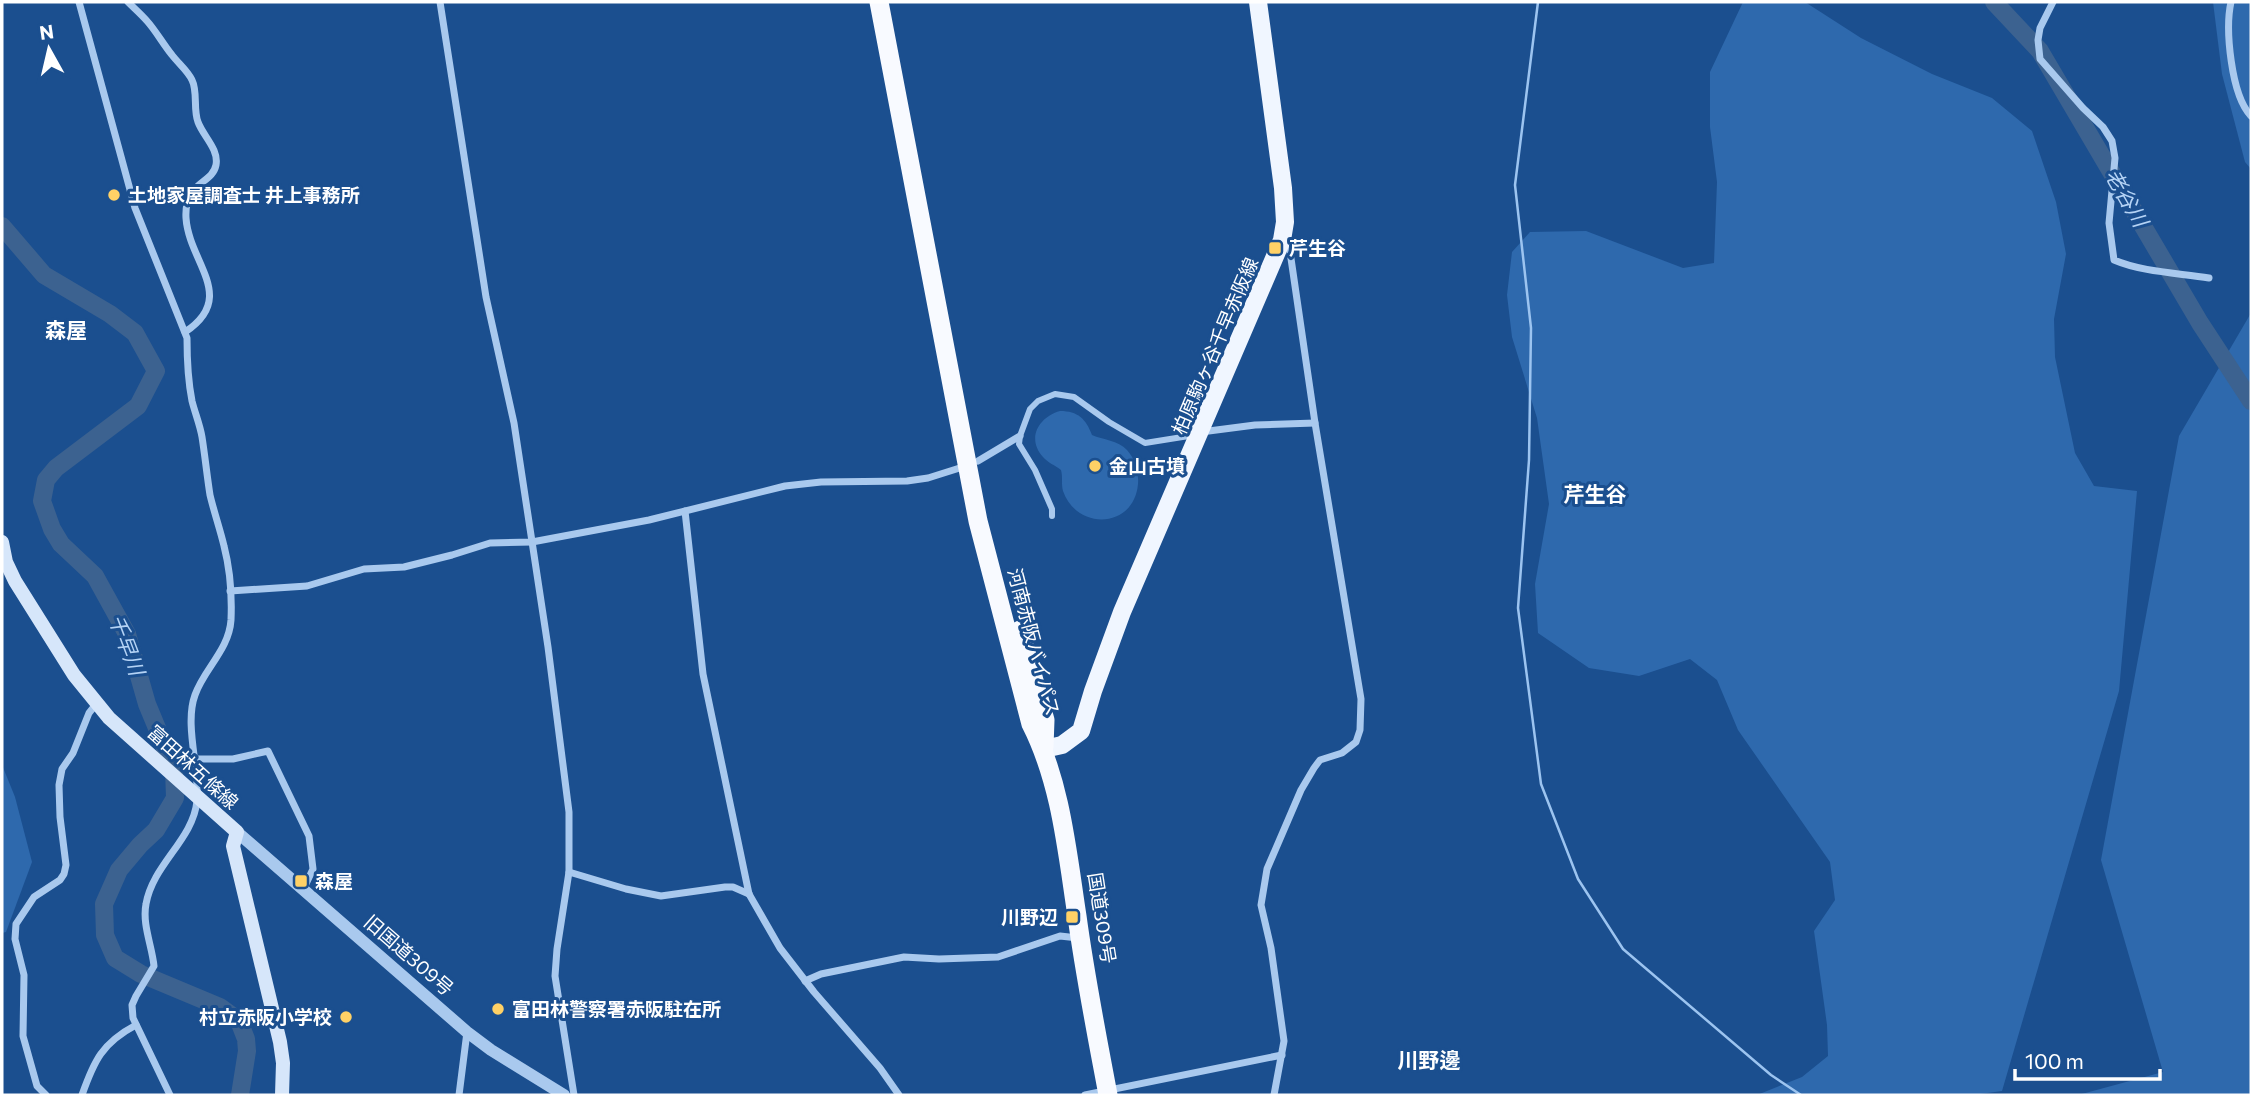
<svg xmlns="http://www.w3.org/2000/svg" width="2253" height="1097" font-family="Commissioner,'Noto Sans JP',sans-serif">
  <style>
    .green { fill: #2e69ad }
    .lines { fill: none; stroke-linecap: round; stroke-linejoin: round }
    .stream { stroke: #9cc4f0; stroke-width: 2.5 }
    .river { stroke: #3c6290; stroke-width: 18 }
    .pedestrian { stroke: #a9c9ee; stroke-width: 6 }
    .minor { stroke: #a9c9ee; stroke-width: 7 }
    .tertiary { stroke: #a9c9ee; stroke-width: 12 }
    .secondary { stroke: #d6e6fa; stroke-width: 14 }
    .primary { stroke: #f0f6ff; stroke-width: 18 }
    .trunk { stroke: #f8faff; stroke-width: 19 }
    .poi-dot { fill: #ffd166; stroke: #1b4f8f; stroke-width: 2.5 }
    .labels { text-anchor: middle; stroke-width: 6; stroke-linejoin: round; paint-order: stroke }
    .poi-label { font-size: 19px; font-weight: bold; fill: #fff; stroke: #1b4f8f; text-anchor: start }
    .street-label { font-size: 19px; fill: #fff; stroke: #1b4f8f }
    .water-label { font-size: 21px; font-style: italic; fill: #b5d3f5; stroke: #1b4f8f }
    .neighbourhood-label { font-size: 21px; font-weight: bold; fill: #fff; stroke: #1b4f8f }
  </style>
  <rect width="100%" height="100%" fill="#1b4f8f"/>
  <g class="green">
    <path d="M1743 2H1805L1861 38 1932 74 1992 98 2032 131 2056 202 2066 254 2054 319 2055 357 2075 453 2094 486 2137 491 2119 691 2002 1091 1973 1095H1757L1802 1077 1828 1056 1827 1025 1814 931 1835 900 1830 862 1738 730 1717 680 1690 659 1639 676 1589 668 1538 633 1535 584 1549 504 1537 418 1512 337 1507 295 1512 252 1530 232 1586 231 1683 268 1714 263 1717 182 1710 127V72Z"/>
    <path d="M2213 2H2251V169L2245 162 2222 74Z"/>
    <path d="M2251 313V1095H2078L2163 1072 2101 860 2179 436Z"/>
    <path d="M1060 411C1078 411 1086 419 1092 435 1103 440 1118 440 1127 450 1135 459 1139 472 1138 484 1134 529 1077 531 1063 491 1061 484 1063 477 1061 470 1055 465 1048 463 1043 457 1026 438 1039 417 1060 411Z"/>
    <path d="M2 765 15 797 32 862 6 932 2 933Z"/>
  </g>
  <g class="lines">
    <path class="stream" d="M1538 2 1515 185 1531 328 1529 460 1518 608 1541 784 1578 879 1623 949 1771 1075 1801 1095"/>
    <g class="river">
      <path d="M1994 2 2040 51 2200 323 2251 401"/>
      <path d="M2 226 44 275 110 314 135 333 156 371 138 406 56 468 46 480 42 501 52 529 61 544 95 576 127 634 147 704 174 769 175 798 156 830 140 845 119 870 104 904 105 935 115 958 141 974 220 1007 239 1021 246 1039 247 1051 240 1095"/>
    </g>
    <path class="pedestrian" d="M1052 516V509L1035 470 1019 444 1020 436 1030 409 1038 401 1055 394 1074 397 1109 422 1145 443 1195 435"/>
    <g class="minor">
      <path d="M79 2 135 208 187 338C187 359 188 381 192 401 195 413 200 425 202 437 205 456 207 476 210 495 214 512 220 529 224 546 230 569 232 596 231 620 229 650 204 669 195 695 184 725 200 769 197 801 193 840 153 864 146 904 142 924 152 946 154 966L136 996 132 1005 133 1018 170 1095"/>
      <path d="M128 2C134 8 141 14 147 21 156 31 163 44 172 55 178 63 188 71 192 80 198 92 193 109 198 122 203 136 219 149 216 165 212 185 184 181 186 218 189 263 238 297 185 332"/>
      <path d="M440 2 486 297 514 423 548 647 569 812V872L557 949 555 976 574 1095"/>
      <path d="M2053 2 2040 28 2038 40 2040 59 2083 108 2103 127 2112 141 2115 158 2109 223 2114 260C2142 272 2178 273 2209 278"/>
      <path d="M2231 2C2225 29 2231 95 2251 116"/>
      <path d="M1201 432 1255 425 1315 423"/>
      <path d="M978 461 1020 436"/>
      <path d="M685 511 703 674 749 894 780 948 814 992 880 1068 899 1095"/>
      <path d="M230 591 307 586 364 569 404 567 452 555 490 543 532 542 649 520 785 486 821 482 907 481 928 478 966 466"/>
      <path d="M195 759H233L268 751 309 836 313 869 304 888"/>
      <path d="M569 872 626 889 661 896 725 887H733L749 894"/>
      <path d="M805 981 821 974 904 957 939 959 998 957 1060 936 1078 938"/>
      <path d="M46 1095 37 1086 23 1036 24 975 15 939 16 924 34 897 60 880 64 874 66 865 60 817 59 785 62 769 73 753 89 713 97 703"/>
      <path d="M82 1095C94 1061 102 1043 136 1025"/>
      <path d="M459 1095 467 1032"/>
      <path d="M1085 1095 1282 1055"/>
      <path d="M1274 1095 1284 1041 1271 948 1261 905 1267 869 1301 790 1314 768 1320 760 1342 753 1356 742 1360 730 1361 699 1315 423 1288 238"/>
    </g>
    <path class="tertiary" d="M237 832 467 1032 491 1050 564 1095"/>
    <path class="secondary" d="M2 542 6 562 15 581 74 675 109 718 237 832 233 846 280 1042 283 1063 282 1095"/>
    <path class="primary" d="M1044 749 1062 745 1081 731 1093 691 1122 612 1282 240 1285 222 1283 188 1258 2"/>
    <g class="trunk">
      <path d="M879 2 978 521 1031 724C1061 783 1067 851 1077 916 1085 976 1097 1036 1108 1095"/>
      <path d="M1020 630 1045 720 1044 747"/>
    </g>
  </g>
  <g class="poi-dot">
    <circle cx="114" cy="195" r="7"/>
    <rect x="1268" y="241" width="14" height="14" rx="3.5"/>
    <circle cx="1095" cy="466" r="7"/>
    <rect x="294" y="874" width="14" height="14" rx="3.5"/>
    <rect x="1065" y="910" width="14" height="14" rx="3.5"/>
    <circle cx="498" cy="1009" r="7"/>
    <circle cx="346" cy="1017" r="7"/>
  </g>
  <g class="labels">
    <g class="poi-label">
      <text x="128" y="202">土地家屋調査士 井上事務所</text>
      <text x="1289" y="255">芹生谷</text>
      <text x="1109" y="473">金山古墳</text>
      <text x="315" y="888">森屋</text>
      <text x="1058" y="924" text-anchor="end">川野辺</text>
      <text x="512" y="1016">富田林警察署赤阪駐在所</text>
      <text x="332" y="1024" text-anchor="end">村立赤阪小学校</text>
    </g>
    <g class="street-label">
      <text transform="translate(1215 346) rotate(-67)" y="7">柏原駒ヶ谷千早赤阪線</text>
      <text transform="translate(1034 642) rotate(75)" y="7">河南赤阪バイパス</text>
      <text transform="translate(193 767) rotate(42)" y="7">富田林五條線</text>
      <text transform="translate(1102 918) rotate(81)" y="7">国道309号</text>
      <text transform="translate(409 955) rotate(41)" y="7">旧国道309号</text>
    </g>
    <g class="water-label">
      <text transform="translate(2126 198) rotate(60)" y="7">老谷川</text>
      <text transform="translate(126 645) rotate(69)" y="7">千早川</text>
    </g>
    <g class="neighbourhood-label">
      <text x="66" y="338">森屋</text>
      <text x="1595" y="502">芹生谷</text>
      <text x="1429" y="1068">川野邊</text>
    </g>
  </g>
  <rect width="2253" height="1097" fill="none" stroke="#ffffff" stroke-width="7"/>
  <g transform="translate(49 49) rotate(352)" stroke="#1b4f8f" stroke-width="5" paint-order="stroke">
  <path d="M0-5L12 26L0 18L-12 26Z" fill="#ffffff"/>
  <text y="-10" font-size="19" font-weight="bold" text-anchor="middle" fill="#ffffff">N</text>
  </g>
  <path d="M2015 1069v10h145v-10" fill="none" stroke="#ffffff" stroke-width="3.5"/>
  <text x="2025" y="1069" font-size="21" fill="#ffffff" stroke="#1b4f8f" stroke-width="5" paint-order="stroke">100 m</text>
</svg>
